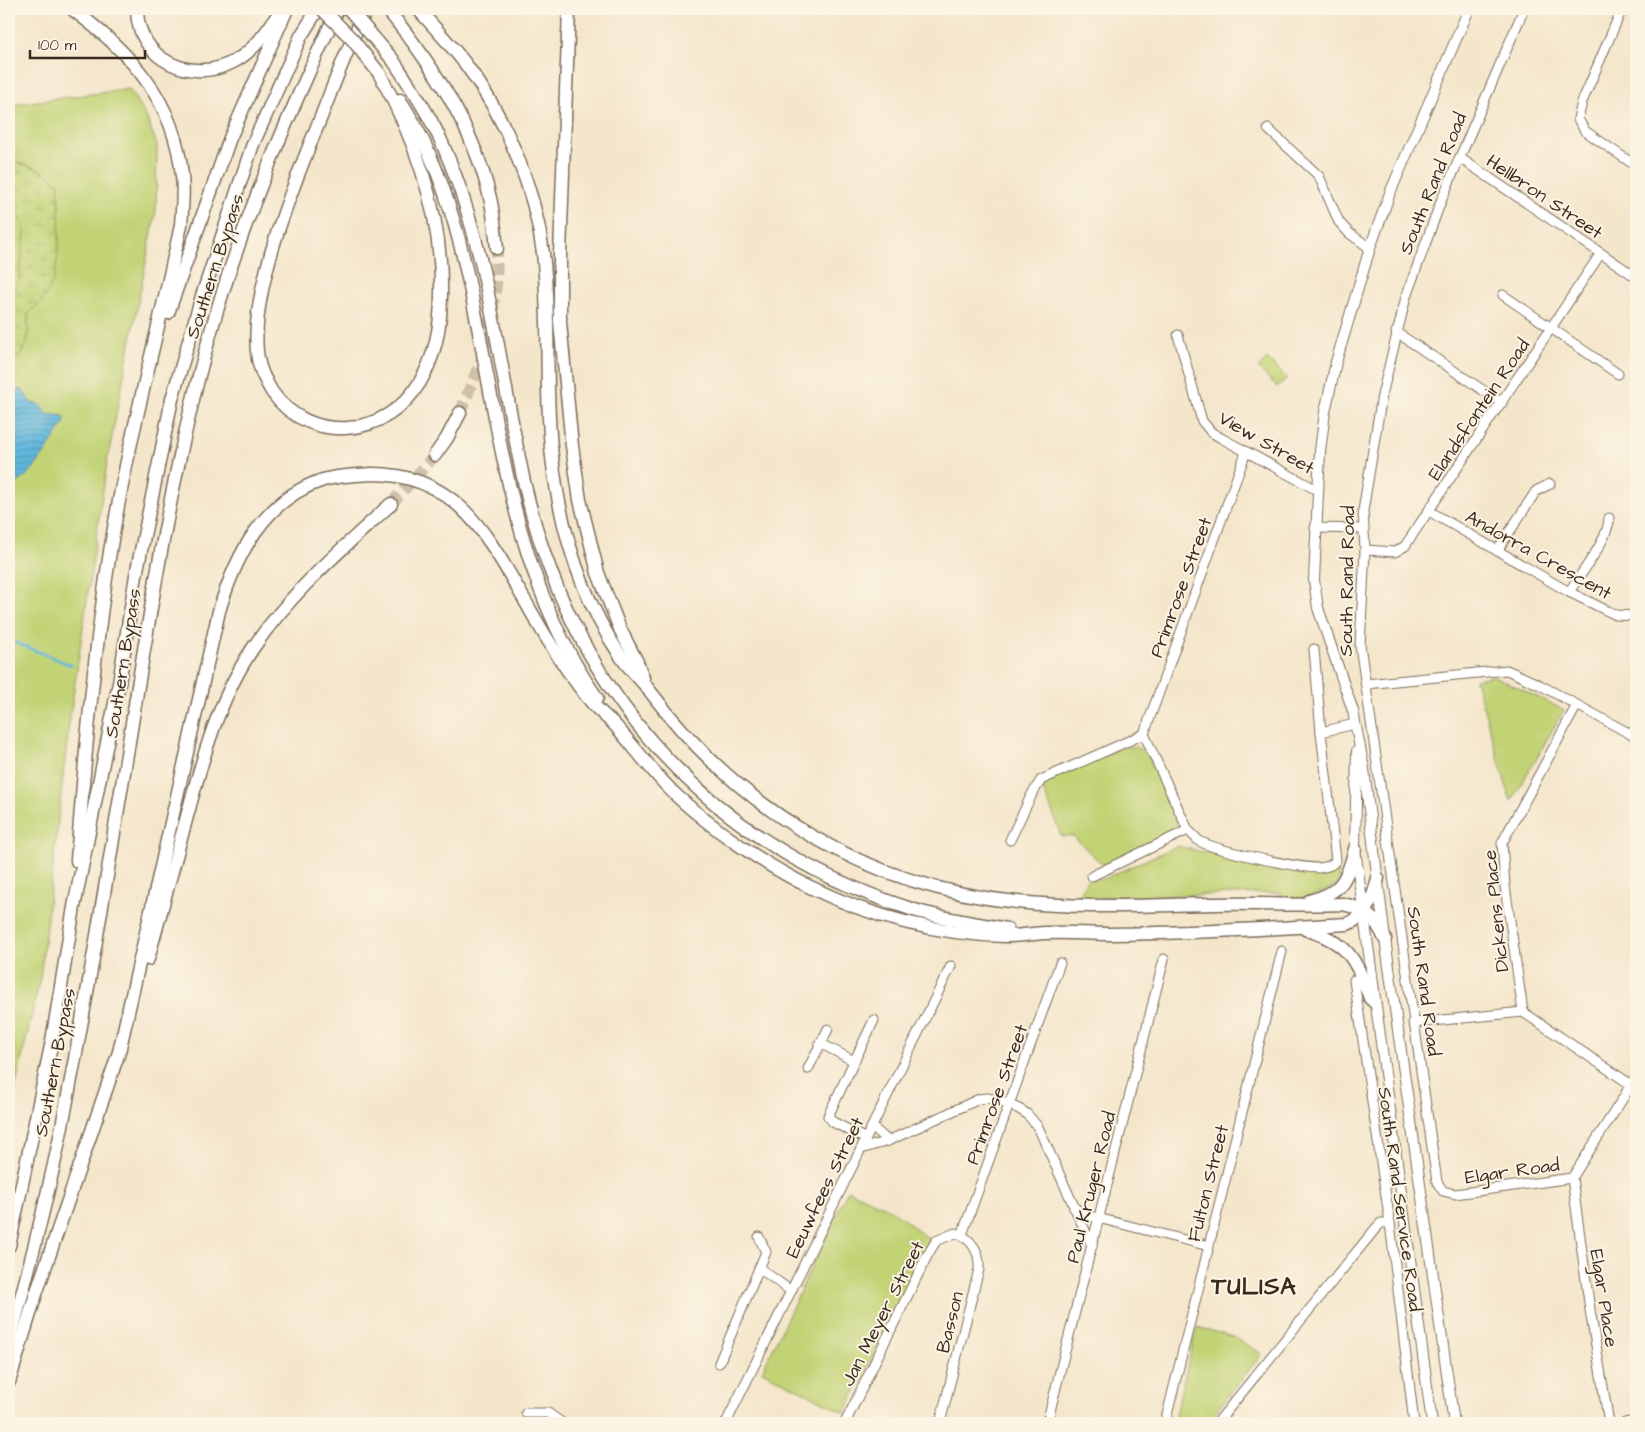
<svg xmlns="http://www.w3.org/2000/svg" width="1645" height="1432" font-family="'Architects Daughter',sans-serif">
  <style>
    .green { fill: #c2d376; stroke: #7e7e4a }
    .wetland { fill: url(#wetland-marsh); stroke: #7e7e4a }
    .water { fill: url(#water-rules); stroke: #4d707e }
    .lines { fill: none; stroke-linecap: round; stroke-linejoin: round }
    .stream { stroke: #5fb7dd; stroke-width: 2.5 }
    .highway-tunnel { stroke: #cfc0a8; stroke-width: 12; stroke-dasharray: 12 6; stroke-linecap: butt }
    .minor-casing { stroke: #7c6c5b; stroke-width: 11 }
    .major-casing { stroke: #7c6c5b; stroke-width: 12 }
    .highway-casing { stroke: #7c6c5b; stroke-width: 15 }
    .minor { stroke: #fff; stroke-width: 9 }
    .major { stroke: #fff; stroke-width: 10 }
    .highway { stroke: #fff; stroke-width: 12 }
    .highway-bridge-casing { stroke: #7c6c5b; stroke-width: 15; stroke-linecap: butt }
    .highway-bridge { stroke: #fff; stroke-width: 12 }
    .labels { text-anchor: middle; stroke-width: 4; stroke-linejoin: round; paint-order: stroke }
    .street-label { font-size: 19px; fill: #3b2a1e; stroke: #fcf5e5 }
    .district-label { font-size: 24px; font-weight: bold; letter-spacing: 1px; fill: #3b2a1e; stroke: #fcf5e5 }
  </style>
  <defs>
    <pattern id="wetland-marsh" width="20" height="14" patternUnits="userSpaceOnUse" patternTransform="scale(1.25)"><rect width="20" height="14" fill="#c2d376"/><path d="M1 5h8M5 5V1M11 12h8M15 12V8" fill="none" stroke="#a8b566"/></pattern>
    <pattern id="water-rules" width="6" height="5" patternUnits="userSpaceOnUse" patternTransform="scale(1.25)"><rect width="6" height="5" fill="#5fb7dd"/><path d="M0 2.5h6" fill="none" stroke="#5095b3"/></pattern>
  </defs>
  <rect width="100%" height="100%" fill="#fcf5e5"/>
  <filter id="ink" filterUnits="userSpaceOnUse"><feTurbulence type="fractalNoise" baseFrequency=".02" numOctaves="2"/><feDisplacementMap in="SourceGraphic" scale="10" xChannelSelector="R" yChannelSelector="G"/><feConvolveMatrix kernelMatrix="1 2 1 2 8 2 1 2 1" color-interpolation-filters="sRGB"/></filter>
  <filter id="wash" filterUnits="userSpaceOnUse"><feTurbulence type="fractalNoise" baseFrequency=".0096" numOctaves="4" result="noise"/><feDisplacementMap in="SourceGraphic" scale="20" xChannelSelector="R" yChannelSelector="G"/><feGaussianBlur stdDeviation="1.12" result="paint"/><feColorMatrix in="noise" values="0 0 0 0 0 0 0 0 0 0 0 0 0 0 0 0 0 1.4 0 .05"/><feComposite in="paint" operator="in"/></filter>
  <g filter="url(#wash)">
    <rect width="100%" height="100%" fill="#f4e6cb"/>
    <g class="green">
      <path d="M129 89 146 116 157 145 156 211 107 462 69 724 40 979 9 1115V105Z"/>
      <path d="M1267 359 1287 378 1277 387 1258 368Z"/>
      <path d="M1494 676 1564 710 1511 802 1475 679Z"/>
      <path d="M1126 747H1136L1148 755 1176 815 1177 824 1172 834 1105 867 1073 836H1061C1057 826 1047 794 1041 788L1050 780 1115 750Z"/>
      <path d="M1177 846 1203 852 1209 850C1236 856 1313 881 1337 869L1340 883C1315 896 1309 901 1280 897V893L1078 898 1087 880 1093 878 1101 880Z"/>
      <path d="M848 1190 892 1210 930 1240 845 1413 762 1371Z"/>
      <path d="M1197 1327 1234 1337 1262 1354 1206 1423H1173Z"/>
    </g>
    <path class="wetland" d="M16 162 38 169 58 182C60 208 61 260 52 283 48 295 37 306 28 314V340L19 358 9 354V305L19 279 25 232 21 218 9 214V165Z"/>
    <path class="water" d="M9 360 15 389 23 390 31 403 39 404 47 414 64 416 65 422C49 445 35 475 9 488Z"/>
    <g class="lines">
      <path class="stream" d="M9 640 71 665"/>
    </g>
  </g>
  <g filter="url(#ink)">
    <g class="lines">
      <g class="highway-tunnel">
        <path d="M460 413 486 348 496 285 497 248"/>
        <path d="M391 504 435 455"/>
      </g>
      <defs>
        <g id="minor">
          <path d="M1524 9 1441 201 1406 297 1382 395 1363 511 1365 550 1360 645 1437 1182 1443 1191 1455 1194 1572 1178"/>
          <path d="M1622 9 1582 102 1578 119 1585 131 1636 166"/>
          <path d="M1268 129 1319 176 1339 222 1349 233 1370 248"/>
          <path d="M1460 158 1636 277"/>
          <path d="M1503 295 1618 374"/>
          <path d="M1396 332 1502 403"/>
          <path d="M1178 335 1202 421 1211 432 1221 438 1317 490"/>
          <path d="M1246 452 1144 734 1188 830 1199 841C1217 851 1299 868 1319 868 1326 867 1332 866 1336 860L1321 732 1314 649"/>
          <path d="M1429 511 1569 592 1616 615 1636 616"/>
          <path d="M1315 528 1363 529"/>
          <path d="M1365 550 1395 552 1405 546 1601 253"/>
          <path d="M1497 551 1536 491 1550 484"/>
          <path d="M1569 592C1581 573 1609 539 1609 518"/>
          <path d="M1366 684 1507 670 1540 685 1636 737"/>
          <path d="M1321 732 1355 724"/>
          <path d="M1010 840 1032 794 1041 780 1144 734"/>
          <path d="M1092 876 1188 830"/>
          <path d="M1354 980 1390 1223 1414 1423"/>
          <path d="M1523 1012 1505 886 1502 843 1577 705"/>
          <path d="M1413 1023 1523 1012 1636 1088"/>
          <path d="M820 1043 854 1061"/>
          <path d="M808 1069 828 1029"/>
          <path d="M872 1127 888 1141"/>
          <path d="M866 1139 833 1122 828 1116 874 1020"/>
          <path d="M861 1149 888 1141 979 1099 987 1098 999 1100 1019 1109 1027 1114 1038 1127 1092 1246"/>
          <path d="M1572 1178 1590 1310 1609 1423"/>
          <path d="M1572 1178 1625 1095 1631 1083"/>
          <path d="M1074 1208 1090 1216 1209 1246"/>
          <path d="M962 1235 1060 963"/>
          <path d="M759 1268 791 1291"/>
          <path d="M719 1363 766 1252 759 1237"/>
          <path d="M526 1413H548L562 1423"/>
          <path d="M726 1423 951 966"/>
          <path d="M845 1423 927 1256 936 1241 955 1233C972 1238 980 1252 979 1269L940 1423"/>
          <path d="M1047 1423 1164 959"/>
          <path d="M1165 1423 1282 951"/>
          <path d="M1217 1423 1376 1228 1381 1223H1390"/>
          <path d="M1625 1423 1636 1421"/>
        </g>
        <g id="major">
          <path d="M1357 751 1355 849 1432 1423"/>
          <path d="M1454 1423 1385 939 1364 769 1353 711 1318 608 1314 580 1320 451 1325 412 1336 362 1370 248 1390 193 1469 9"/>
        </g>
        <g id="highway">
          <path d="M72 9C130 52 175 100 182 176 184 192 182 209 181 225 157 339 125 450 108 565 93 663 84 763 77 861"/>
          <path d="M137 9C137 60 192 85 235 61 253 51 266 34 277 16"/>
          <path d="M367 9C348 45 334 84 319 122 295 181 247 296 258 359 260 371 266 382 272 392 310 446 388 437 420 382 436 355 441 325 441 295 443 216 417 142 379 73"/>
          <path d="M387 9C432 64 474 127 490 198 494 214 495 232 497 248"/>
          <path d="M418 9C434 27 452 46 467 66 506 118 535 189 543 253 551 321 544 390 552 457 560 526 581 597 620 655 628 668 640 678 649 690 739 810 867 887 1017 902 1083 909 1148 905 1214 904 1257 903 1299 906 1342 904 1363 907 1377 920 1385 939"/>
          <path d="M569 9 560 254V322L572 446 580 500 598 573 620 629 637 662 643 678"/>
          <path d="M393 60C412 89 432 118 445 150 490 254 500 376 525 486 573 693 708 844 911 909 942 919 975 923 1007 929"/>
          <path d="M400 100C450 176 466 264 483 353 505 472 525 596 597 698"/>
          <path d="M168 313 230 138 287 9"/>
          <path d="M435 455 447 438 460 413"/>
          <path d="M1309 901C1341 893 1347 880 1355 849"/>
          <path d="M1305 929C1348 942 1355 958 1370 998L1374 1002"/>
          <path d="M148 959C161 913 173 866 186 820 202 760 218 700 253 648 291 592 342 549 391 504"/>
          <path d="M9 1246 52 1041 74 907 119 683 136 575 172 399 202 296 253 144 301 36 318 9"/>
          <path d="M9 1343C27 1276 45 1209 59 1141 80 1037 98 932 115 827 143 661 165 493 211 331 243 219 289 113 338 9"/>
          <path d="M9 1382 36 1294 119 1052 219 611C236 555 264 499 323 480 340 475 355 475 372 474 457 474 487 535 524 599 544 635 566 672 593 704 599 711 606 717 613 723 635 747 654 775 678 797 714 830 765 865 810 887 871 917 937 934 1005 936 1015 936 1023 935 1033 934 1058 931 1084 934 1110 934 1189 933 1268 929 1347 924 1366 918 1374 896 1378 878"/>
        </g>
      </defs>
      <use href="#minor" class="minor-casing"/>
      <use href="#major" class="major-casing"/>
      <use href="#highway" class="highway-casing"/>
      <use href="#minor" class="minor"/>
      <use href="#major" class="major"/>
      <use href="#highway" class="highway"/>
      <defs>
        <g id="highway-bridge">
          <path d="M322 9 352 39 379 73"/>
          <path d="M349 9 393 60"/>
        </g>
      </defs>
      <use href="#highway-bridge" class="highway-bridge-casing"/>
      <use href="#highway-bridge" class="highway-bridge"/>
    </g>
  </g>
  <g class="labels">
    <g class="street-label">
      <text transform="translate(1432 183) rotate(-68)" y="7">South Rand Road</text>
      <text transform="translate(1545 196) rotate(34)" y="7">Hellbron Street</text>
      <text transform="translate(214 266) rotate(-72)" y="7">Southern Bypass</text>
      <text transform="translate(1478 409) rotate(-56)" y="7">Elandsfontein Road</text>
      <text transform="translate(1267 442) rotate(30)" y="7">View Street</text>
      <text transform="translate(1539 554) rotate(29)" y="7">Andorra Crescent</text>
      <text transform="translate(1346 581) rotate(-89)" y="7">South Rand Road</text>
      <text transform="translate(1180 587) rotate(-70)" y="7">Primrose Street</text>
      <text transform="translate(122 663) rotate(-81)" y="7">Southern Bypass</text>
      <text transform="translate(1495 911) rotate(-96)" y="7">Dickens Place</text>
      <text transform="translate(1425 981) rotate(82)" y="7">South Rand Road</text>
      <text transform="translate(54 1062) rotate(-79)" y="7">Southern Bypass</text>
      <text transform="translate(996 1094) rotate(-70)" y="7">Primrose Street</text>
      <text transform="translate(1512 1170) rotate(-8)" y="7">Elgar Road</text>
      <text transform="translate(1207 1183) rotate(-76)" y="7">Fulton Street</text>
      <text transform="translate(824 1187) rotate(-64)" y="7">Eeuwfees Street</text>
      <text transform="translate(1090 1187) rotate(-76)" y="7">Paul Kruger Road</text>
      <text transform="translate(1401 1199) rotate(82)" y="7">South Rand Service Road</text>
      <text transform="translate(1605 1298) rotate(81)" y="7">Elgar Place</text>
      <text transform="translate(882 1313) rotate(-63)" y="7">Jan Meyer Street</text>
      <text transform="translate(949 1322) rotate(-76)" y="7">Basson</text>
    </g>
    <g class="district-label">
      <text x="1254" y="1294">TULISA</text>
    </g>
  </g>
  <rect width="1645" height="1432" fill="none" stroke="#fcf5e5" stroke-width="30"/>
  <path d="M30 50v8h115v-8" fill="none" stroke="#3b2a1e" stroke-width="2.5"/>
  <text x="38" y="50" font-size="15" fill="#3b2a1e" stroke="#fcf5e5" stroke-width="4" paint-order="stroke">100 m</text>
</svg>
